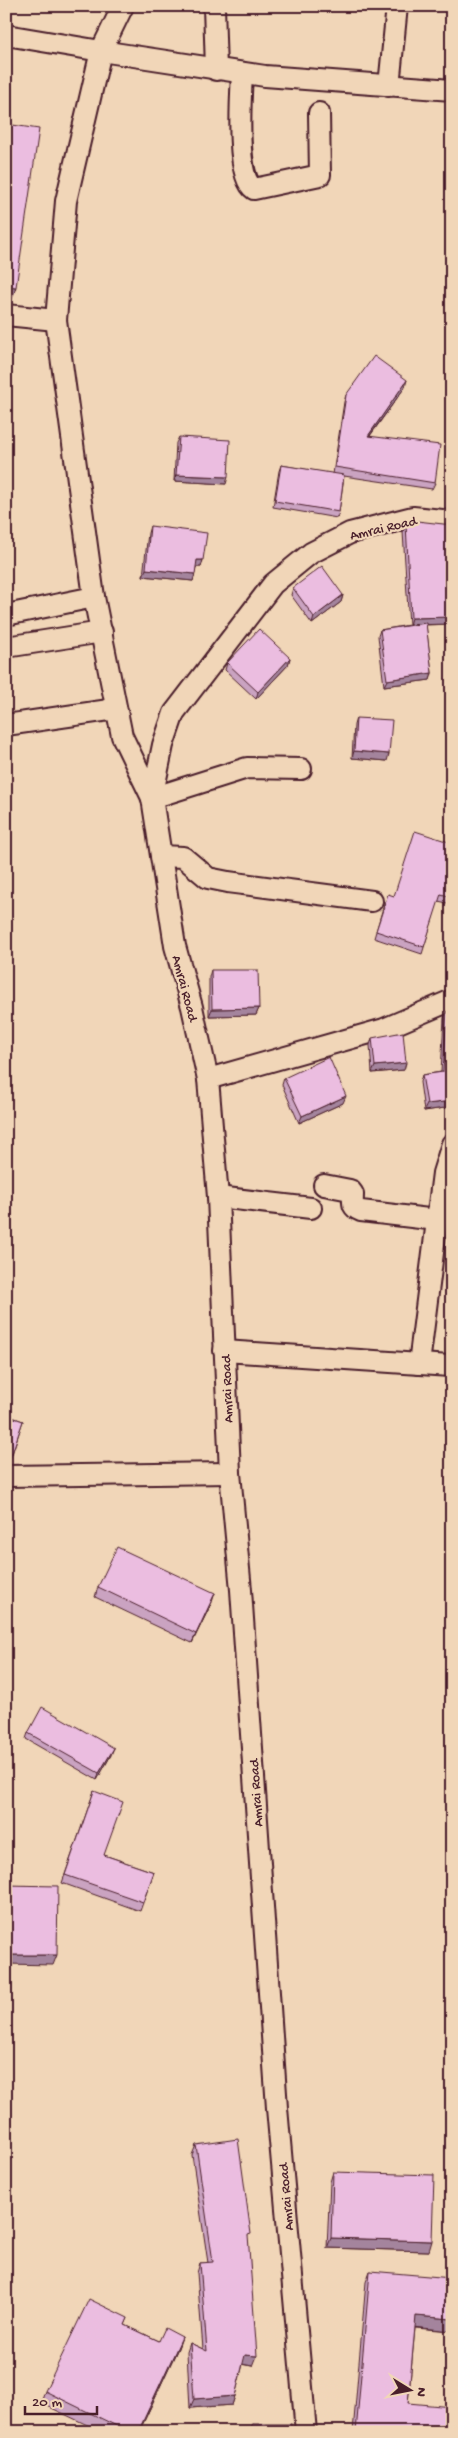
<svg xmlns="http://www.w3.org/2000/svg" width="458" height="2438" font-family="'Gochi Hand',sans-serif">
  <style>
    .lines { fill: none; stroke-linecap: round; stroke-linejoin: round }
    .street-casing { stroke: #4a1f2b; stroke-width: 24 }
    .street { stroke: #f1d6b8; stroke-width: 20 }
    .wall { fill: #caa3c1; stroke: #4a1f2b }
    .shaded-wall { fill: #a4849d; stroke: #4a1f2b }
    .building { fill: #ebbde0; stroke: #4a1f2b }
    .labels { text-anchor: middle; stroke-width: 4.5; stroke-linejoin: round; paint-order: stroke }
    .street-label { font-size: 14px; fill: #4a1f2b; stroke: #f1d6b8 }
  </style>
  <rect width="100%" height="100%" fill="#f1d6b8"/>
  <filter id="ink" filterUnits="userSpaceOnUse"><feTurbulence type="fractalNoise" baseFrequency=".02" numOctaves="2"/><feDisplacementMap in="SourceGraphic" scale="10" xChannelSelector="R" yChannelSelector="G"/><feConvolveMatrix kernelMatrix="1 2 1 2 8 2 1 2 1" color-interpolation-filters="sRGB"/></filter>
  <g filter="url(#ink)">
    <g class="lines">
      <defs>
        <g id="street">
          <path d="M214 6 216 70"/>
          <path d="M6 35 101 51 123 6"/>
          <path d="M242 73C241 95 235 177 254 189L320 175 319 113"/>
          <path d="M389 86 397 6"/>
          <path d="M6 315 56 320"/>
          <path d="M6 615 94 597"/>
          <path d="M6 647 102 632"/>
          <path d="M6 725 116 709"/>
          <path d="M152 798 122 736 94 597 56 320 66 201 101 51 265 76 452 90"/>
          <path d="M152 798 247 768 301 769"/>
          <path d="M161 856 183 857 208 878 228 882 372 901"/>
          <path d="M208 1079 384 1029 452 1000"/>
          <path d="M324 1185 350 1190 353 1194C353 1203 351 1207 361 1211L437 1220"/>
          <path d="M218 1197 311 1208"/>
          <path d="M224 1351 450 1366"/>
          <path d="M419 1364 443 1173 452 1144"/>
          <path d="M6 1476 230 1473"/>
          <path d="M306 2432 277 2108 241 1590 230 1473 218 1197 208 1079 192 1007 175 946 152 798 163 745 174 713 273 584 311 553 350 533 413 517 452 521"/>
        </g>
      </defs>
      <use href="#street" class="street-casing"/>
      <use href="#street" class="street"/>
    </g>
    <g class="wall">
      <path d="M405 387 370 436 435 483 432 489 344 476 339 512 337 518 273 507 279 471 281 465 333 474 344 402 346 395Z"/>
      <path d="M179 437 226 484 174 481 176 443Z"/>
      <path d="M406 524 452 624 426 625 432 673 430 680 384 686 378 636 380 630 409 625 403 532Z"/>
      <path d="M150 526 203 560 201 567H196L193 581 143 576 148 533Z"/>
      <path d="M293 588 343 595 341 602 312 624 291 595Z"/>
      <path d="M290 658 288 665 256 699 225 670 227 663Z"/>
      <path d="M356 718 387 761 352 758 354 725Z"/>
      <path d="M452 843V904L438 901 422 954 374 938 385 901 394 896Z"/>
      <path d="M211 970 259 1008 256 1015 209 1016V977Z"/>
      <path d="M447 1011H452V1107L424 1111 420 1082 422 1075 441 1072 444 1018Z"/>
      <path d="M372 1038 404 1070 372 1073 370 1045Z"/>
      <path d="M284 1078 343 1103 299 1123 282 1085Z"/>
      <path d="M6 1415 23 1421 10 1460 6 1458Z"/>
      <path d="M98 1587 212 1602 192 1643 95 1597Z"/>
      <path d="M28 1733 111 1755 97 1780 26 1739Z"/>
      <path d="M94 1791 104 1855 154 1872 140 1911 62 1883Z"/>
      <path d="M196 2145 248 2241 253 2366 243 2364 235 2396 232 2405 190 2408 187 2352 190 2343 203 2349 197 2273 200 2263H208L192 2155Z"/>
      <path d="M333 2172 429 2251 327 2248 330 2182Z"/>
      <path d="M370 2271 452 2331 415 2328 408 2403 452 2432H353L366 2282Z"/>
      <path d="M128 2318 125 2325 159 2341 182 2337 178 2348 139 2432H102L41 2403 45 2391Z"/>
      <path d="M252 2424 291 2432H249Z"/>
    </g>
    <g class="shaded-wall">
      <path d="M6 286 16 287 12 299 6 298Z"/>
      <path d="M407 380 405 387 365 442 368 436Z"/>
      <path d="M176 475 228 477 226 484 174 481Z"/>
      <path d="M197 560H203L201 567H194Z"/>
      <path d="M146 569 195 574 193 581 143 576Z"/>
      <path d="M343 595 341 602 312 624 314 617Z"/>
      <path d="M452 617V624L409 625 411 618Z"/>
      <path d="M290 658 288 665 256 699 258 692Z"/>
      <path d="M432 673 430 680 384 686 387 680Z"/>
      <path d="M354 751 389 754 387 761 352 758Z"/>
      <path d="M259 1008 256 1015 209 1016 212 1009Z"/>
      <path d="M406 1063 404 1070 372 1073 375 1066Z"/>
      <path d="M346 1096 343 1103 299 1123 302 1116Z"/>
      <path d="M452 1101V1107L424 1111 427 1104Z"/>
      <path d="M215 1593 212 1602 192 1643 196 1634Z"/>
      <path d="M114 1748 111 1755 97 1780 99 1773Z"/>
      <path d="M6 1955H57L53 1965 6 1964Z"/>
      <path d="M331 2238 432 2241 429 2251 327 2248Z"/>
      <path d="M416 2316 452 2319V2331L412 2327Z"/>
      <path d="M182 2337 178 2348 139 2432H138Z"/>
      <path d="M245 2355 257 2356 253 2366 241 2364Z"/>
      <path d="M235 2396 232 2405 190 2408 194 2399Z"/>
    </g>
    <g class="building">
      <path d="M6 124 39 129 16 287 6 286Z"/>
      <path d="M374 356 407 380 368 436 440 445 435 483 335 467 346 395Z"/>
      <path d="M179 437 230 440 228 477 176 475Z"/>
      <path d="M281 465 344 475 339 512 275 501Z"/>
      <path d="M417 521 452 525V617L411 618 406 524Z"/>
      <path d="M150 526 207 533 203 560H197L195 574 146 569Z"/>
      <path d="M322 566 343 595 314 617 293 588Z"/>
      <path d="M426 623 432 673 387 680 380 630Z"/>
      <path d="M259 629 290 658 258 692 227 663Z"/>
      <path d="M356 718 392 720 389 754 354 751Z"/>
      <path d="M415 831 452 843V897L441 894 424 947 376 931 388 894 394 896Z"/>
      <path d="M211 970H258L259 1008 212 1009Z"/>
      <path d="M447 1011H452V1101L427 1104 422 1075 443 1072Z"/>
      <path d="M403 1032 406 1063 375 1066 372 1038Z"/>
      <path d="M329 1057 346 1096 302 1116 284 1078Z"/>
      <path d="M6 1415 23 1421 12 1453 6 1451Z"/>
      <path d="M117 1547 215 1593 196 1634 98 1587Z"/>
      <path d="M42 1707 114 1748 99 1773 28 1733Z"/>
      <path d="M94 1791 123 1802 104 1855 154 1872 143 1902 65 1875Z"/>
      <path d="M6 1885 58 1886 57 1955H6Z"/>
      <path d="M238 2139 251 2234 248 2235 257 2356 245 2355 235 2396 194 2399 190 2343 207 2351 200 2263 213 2262 196 2145Z"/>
      <path d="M333 2172 434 2175 432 2241 331 2238Z"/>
      <path d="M370 2271 452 2278V2319L416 2316 408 2403 452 2407V2432H356Z"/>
      <path d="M89 2299 128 2318 125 2325 159 2341 165 2328 182 2337 138 2432H129L45 2391Z"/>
      <rect x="252" y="2424" width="39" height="8"/>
    </g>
  </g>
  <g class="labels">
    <g class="street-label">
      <text transform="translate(383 527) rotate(-13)" y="5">Amrai Road</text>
      <text transform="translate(186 988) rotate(75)" y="5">Amrai Road</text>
      <text transform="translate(226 1389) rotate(-92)" y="5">Amrai Road</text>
      <text transform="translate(255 1793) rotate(-94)" y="5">Amrai Road</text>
      <text transform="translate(285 2197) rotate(-95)" y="5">Amrai Road</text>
    </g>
  </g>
  <rect width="458" height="2438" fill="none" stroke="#f1d6b8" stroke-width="25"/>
  <rect x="12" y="12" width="433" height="2413" fill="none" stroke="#4a1f2b" stroke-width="2" filter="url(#ink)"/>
  <g transform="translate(410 2390) rotate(100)" stroke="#f1d6b8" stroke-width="4" paint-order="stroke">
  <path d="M0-4L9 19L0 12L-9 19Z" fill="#4a1f2b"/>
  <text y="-8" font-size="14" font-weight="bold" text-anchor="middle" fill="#4a1f2b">N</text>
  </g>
  <path d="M25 2406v8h72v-8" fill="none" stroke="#4a1f2b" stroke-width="2.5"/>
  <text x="32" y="2406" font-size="15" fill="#4a1f2b" stroke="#f1d6b8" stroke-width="4" paint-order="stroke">20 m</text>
</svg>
